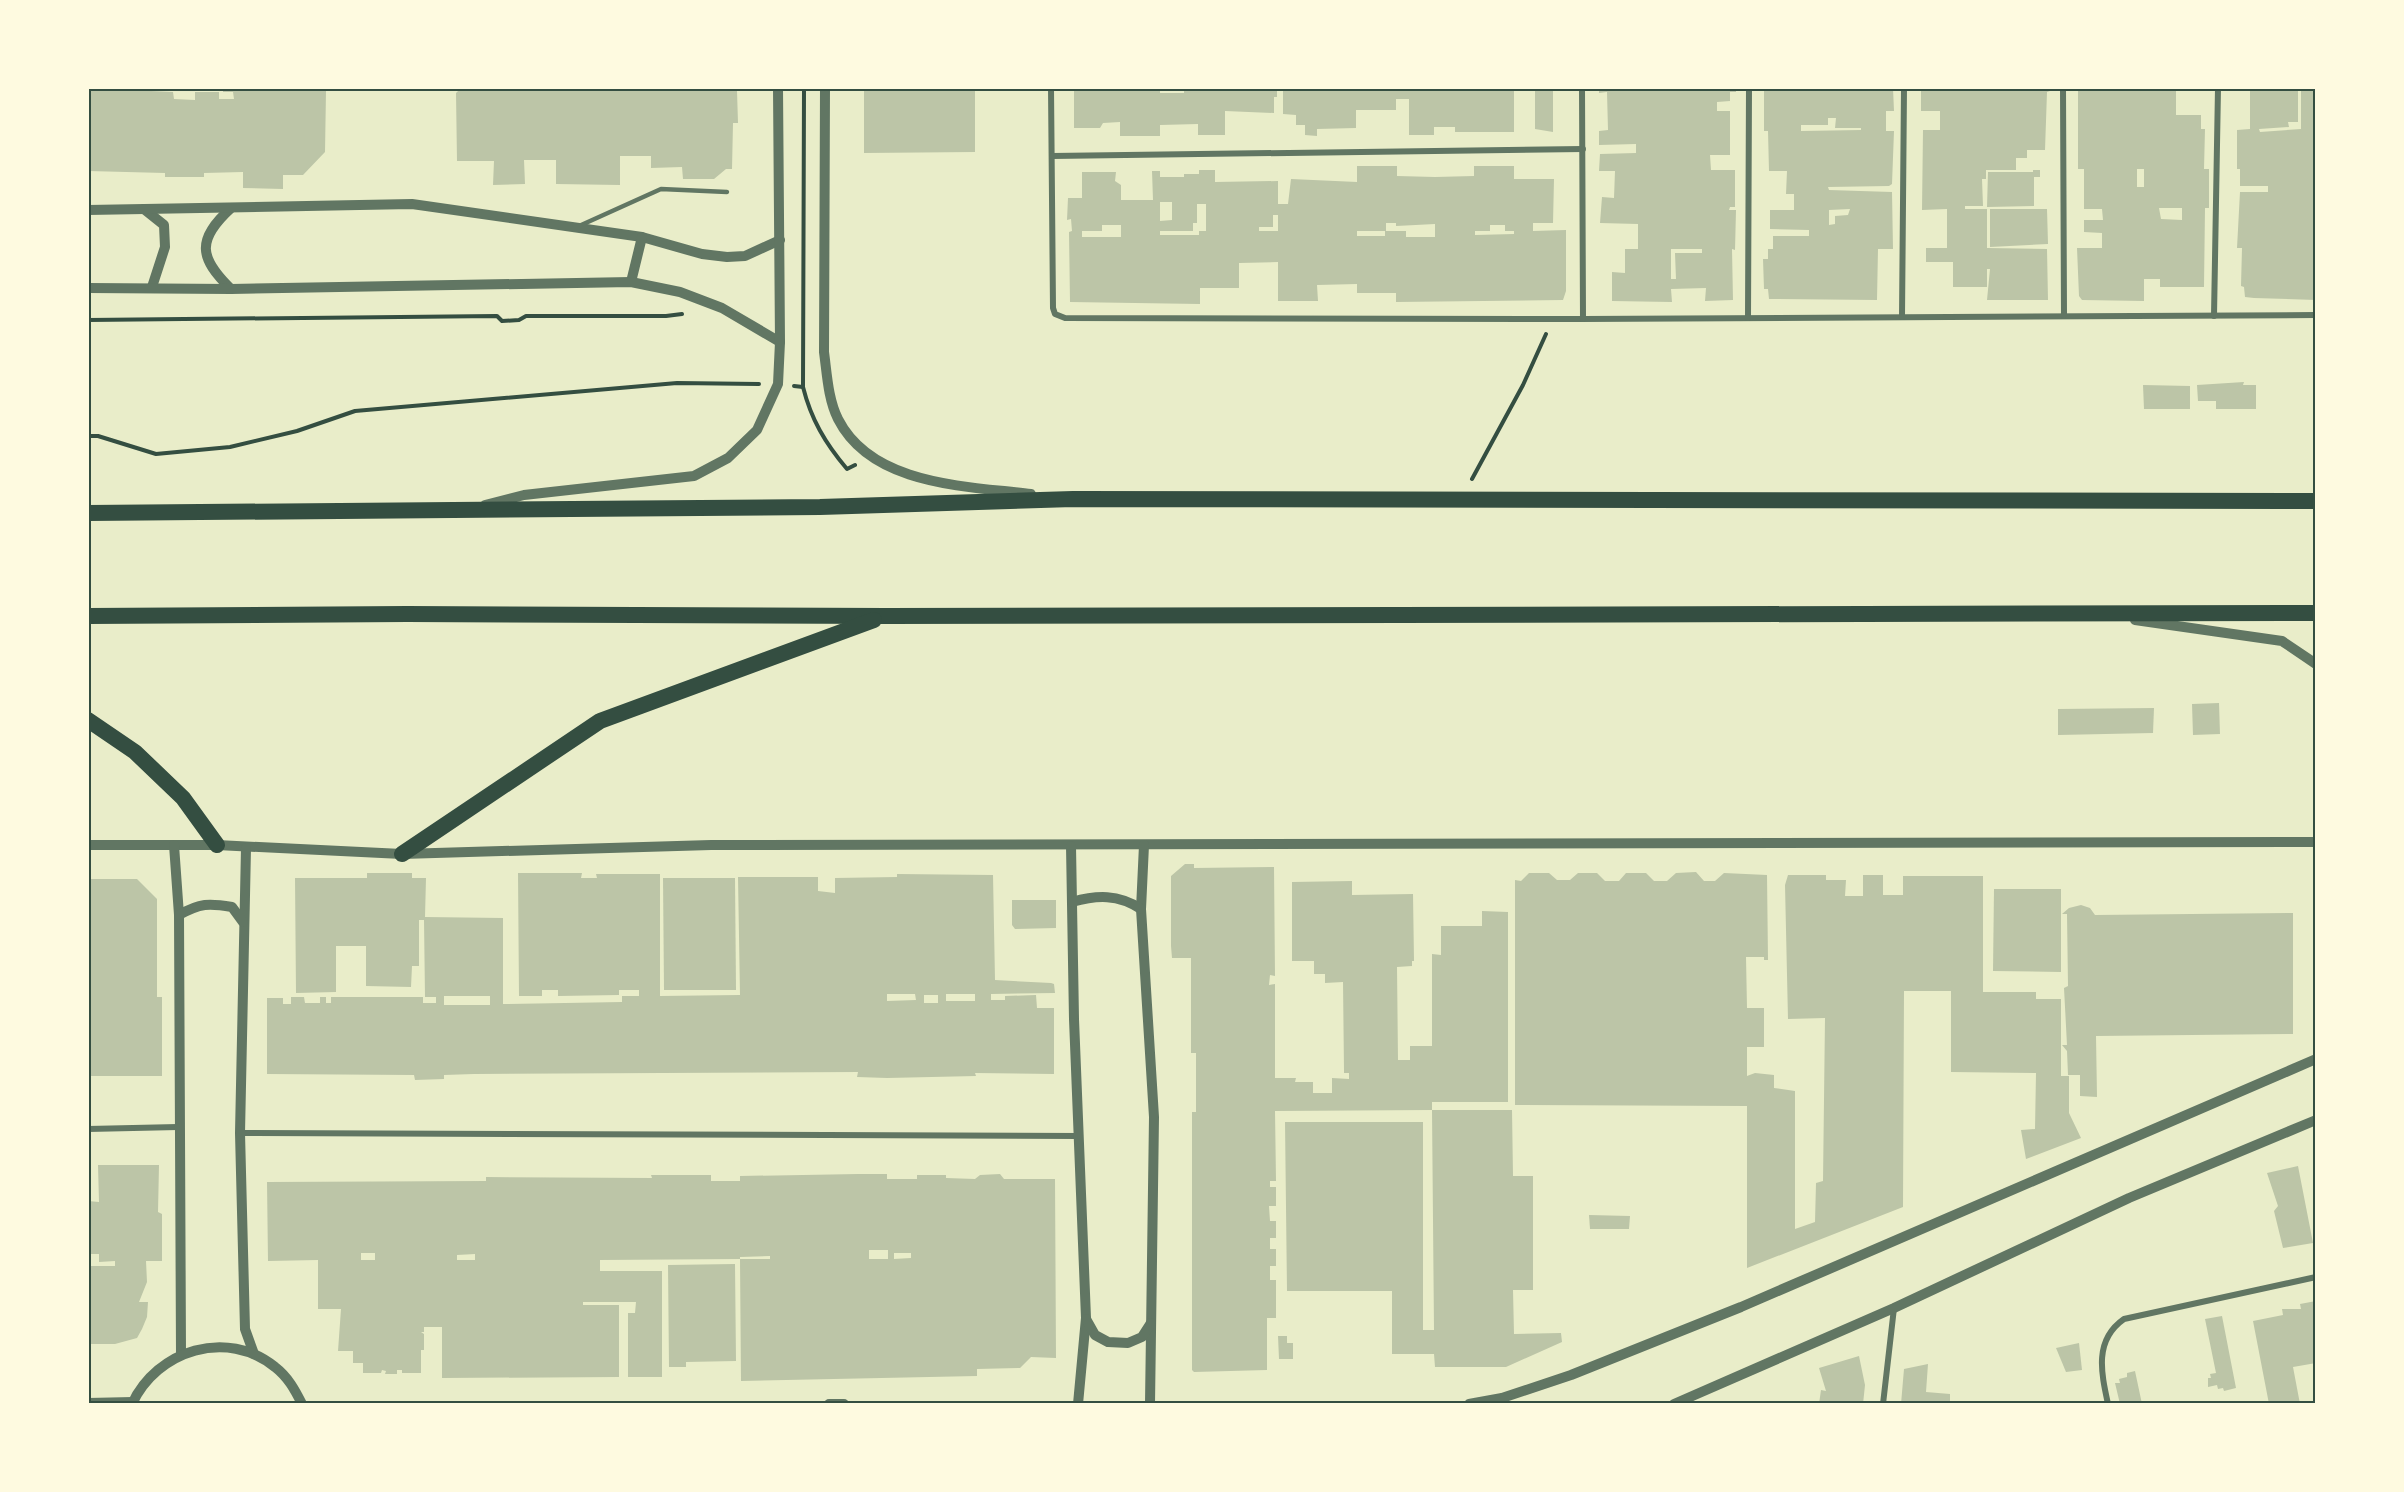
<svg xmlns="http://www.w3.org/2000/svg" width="2404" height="1492" font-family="'Fira Sans Condensed',sans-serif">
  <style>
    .building { fill: #bcc5a7; fill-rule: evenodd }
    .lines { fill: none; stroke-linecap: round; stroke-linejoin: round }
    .path { stroke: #344e41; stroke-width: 4 }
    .service { stroke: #617663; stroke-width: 4.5 }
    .minor { stroke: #617663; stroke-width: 6 }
    .tertiary { stroke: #617663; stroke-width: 10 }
    .trunk { stroke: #344e41; stroke-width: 16 }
    .neatline { fill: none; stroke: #344e41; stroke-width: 2 }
  </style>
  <rect width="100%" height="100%" fill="#e9edc9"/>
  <g class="building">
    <path d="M88 88 173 92 174 99 195 100V92H219V99H234L233 92H223V88L326 91 325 152 303 175H283V189L243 188V172L204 173V177H165V173L88 171Z"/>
    <path d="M461 88 737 91 738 123H733L732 169H726L714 179H683L682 167 651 168V156H620V185L556 184V160H524L525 184 493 185 494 161H457L456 93Z"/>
    <path d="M864 88H975V152L864 153Z"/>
    <path d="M1160 88V93H1184V88H1277V97H1274V113L1225 111V135H1198V124L1160 125V136H1120V122L1103 123 1100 128H1074V89Z"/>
    <path d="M1283 88H1514V132H1455V127H1434V135H1409V99H1396V110H1356V128L1317 129V136L1305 135V125H1296V115L1283 114Z"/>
    <path d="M1535 88H1553V132L1535 129Z"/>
    <path d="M1599 88H1736V92H1730V101L1717 102V111H1730V155H1710L1711 170H1735V207H1730L1729 210H1736L1735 250 1732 249 1733 300 1705 301 1706 288 1671 289 1672 302 1612 301V272L1625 273V249H1638V224L1600 223 1602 197 1614 198 1615 171H1599L1600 154 1636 153V144L1599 145V131L1608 130 1607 92 1599 93ZM1671 249H1702V253H1675L1676 279H1671Z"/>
    <path d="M1764 88H1893L1894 111H1886V131H1894L1892 184 1889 186 1828 187 1829 190 1892 192 1893 249H1878L1877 300 1769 299 1768 289H1764L1763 259H1768V249H1773V236H1809V230L1770 229V210H1794V194H1786L1787 171H1769L1768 131H1764ZM1828 118H1836L1835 128H1861V130L1801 131V125H1828ZM1850 209 1848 215 1835 216V224L1829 225V210Z"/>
    <path d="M1937 88H1986L1989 91V88H2050V91L2047 92 2045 150H2027V158H2016V170H1986V179H1982L1983 206H1965V209H1987V248L2047 249 2048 300H1987L1990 269H1987V287H1953V262H1926V248H1947V209L1922 210 1923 130H1940V111H1921V91H1937Z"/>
    <path d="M2089 88H2176V115H2201V129H2205L2204 169H2209V208H2205L2204 287H2160V279H2144V301L2082 300 2079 296 2077 248H2102V233L2084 232V220H2103L2102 209H2084V169H2078V91H2089ZM2137 169H2144V187H2137ZM2159 208H2182V220L2161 219Z"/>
    <path d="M2259 88H2316V300L2254 298 2245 297 2244 287 2241 286 2242 248H2237L2240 192H2268V186H2240V169H2237V130L2250 129V91H2259ZM2298 91H2301V129L2260 132 2259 129 2289 127 2288 122H2298Z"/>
    <path d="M1357 166H1397V176L1435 177 1474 176V166H1514V179H1554L1553 223H1533V231L1566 230V291L1563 300 1396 302V293H1357V284L1317 285 1318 301H1278V262L1239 263V288H1200V304L1070 302 1069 232 1072 231 1071 219 1067 220 1068 198H1082V172H1116L1115 181 1121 185V200H1153L1152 171H1160V177H1184V174H1199V170H1215V182L1278 181V204H1288L1291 179 1357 182ZM1160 202H1172V220L1160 221ZM1197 204H1206V231H1199V235H1160V231H1193V223H1197ZM1273 215H1278V231H1259V227H1273ZM1386 223H1396V226L1435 224V237H1406V231H1385V236H1357V231H1386ZM1102 225H1121V237H1082V231H1102ZM1490 225H1505V231H1514V234L1475 235V231H1490Z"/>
    <path d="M2033 170H2040V177H2034V206L1987 207 1988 172H2033Z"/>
    <path d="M1990 209H2047L2048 244 1990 247Z"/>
    <path d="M2244 382 2243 385H2256V409H2216V401H2198L2197 385Z"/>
    <path d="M2143 385 2190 386V409H2144Z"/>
    <path d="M2219 703 2220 734 2193 735 2192 704Z"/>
    <path d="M2154 708 2153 733 2058 735V709Z"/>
    <path d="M1185 864H1194V868L1274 867 1275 976 1270 975 1269 985 1275 984V1078H1296L1295 1082H1313V1093H1332V1078L1349 1079V1073H1344V1070L1343 982 1325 983V974H1314V961H1292V882L1352 881V895L1413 894 1414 961H1412V966L1397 967 1398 1060H1410V1046H1432V954L1441 955V926H1482V911L1508 912V1102H1432V1110H1512L1513 1176H1533V1290H1513L1514 1334 1561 1333 1562 1342 1506 1367H1435L1434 1354H1392V1291H1287L1285 1122H1423V1330H1434L1432 1110 1275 1111 1276 1181H1270V1187H1276V1206H1269L1270 1221H1276V1238H1270V1249H1276V1266H1270V1280H1276V1318H1267V1370L1194 1372 1192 1370V1112H1196V1053H1191V958H1172L1171 946V876Z"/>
    <path d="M1696 872 1704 881H1715L1724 873 1767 875 1768 960H1764V957H1746L1747 1008H1764V1047H1747V1076L1755 1073 1774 1075V1088L1795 1091V1229L1815 1222 1816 1183 1823 1181 1825 1018 1788 1019 1785 885 1788 875H1826V880H1846L1845 896H1863V875H1883V895H1903V876H1983V992H2036V999H2061V1076H2069V1113L2081 1138 2026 1159 2021 1130 2035 1129 2036 1073 1951 1072V991H1904L1903 1207 1747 1268V1106L1515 1105V880L1521 881 1529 873H1549L1557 880H1570L1578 873H1597L1605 881H1619L1626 873H1646L1654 881H1667L1676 873Z"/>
    <path d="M367 873H412V878H426L425 917 503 918V1004L622 1002V996H639V990H619V995L558 996V990H542V996H519L518 873H582L581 878H597L596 874H660V996L740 995 738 877H818V891L835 893V878L897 877V874L993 875 995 980 1051 983 1054 984 1055 993 991 994V1000H1005V996L1036 995 1037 1008H1054V1074L975 1073 976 1076 887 1078 857 1077 858 1072 474 1074 444 1075V1079L415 1080 414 1075 267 1074V998H283V1004H291V997H304L305 1003H320V997H326V1003H331V997H423V1003H436V997H425L424 920H419V966H412L411 987 366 986V946H336V992L296 993 295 878H367ZM887 994H915L916 1000 887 1001ZM946 994H975V1001H946ZM924 995H938V1003H924ZM444 996H490V1005H444Z"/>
    <path d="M663 878H735L736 990H664Z"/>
    <path d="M88 879H137L157 899V997H162V1076H88Z"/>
    <path d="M1994 889H2061V972L1993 971Z"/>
    <path d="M1012 900H1056V928L1015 929 1012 925Z"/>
    <path d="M2081 905 2090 908 2095 915 2293 913V1034L2096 1036 2097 1097 2080 1096V1075H2068L2067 1051 2062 1045H2067L2064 988 2068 986 2067 914H2062L2069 908Z"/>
    <path d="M98 1165H159L158 1212 162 1214V1261H146L147 1282 139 1302H148L147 1317 142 1329 137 1338 115 1344H88V1266H115V1261L99 1262V1254H88V1201L99 1202Z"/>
    <path d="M2298 1166 2313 1243 2283 1248 2274 1211 2278 1206 2267 1173Z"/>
    <path d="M858 1174H887V1179H917V1175H946V1178L975 1179 980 1175 1000 1174 1004 1179H1055L1056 1358 1031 1357 1020 1368 977 1369V1376L741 1381 740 1259H770V1256L740 1257V1259L600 1260V1271H662V1377H628V1313H635L636 1302H583V1305H619V1377L442 1378V1327H424V1332H421L424 1334V1350H421V1373H402V1370H397V1374H385L386 1371 382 1370 381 1373H363V1363H353V1351H338L341 1309H318V1260L268 1261 267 1182 486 1181V1177L652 1178 651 1175H711V1181H740V1176ZM869 1250H888V1259H869ZM361 1253H375V1260H361ZM894 1253H911V1258L894 1259ZM475 1254V1260H457V1255Z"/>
    <path d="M1589 1215 1630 1216 1629 1229H1590Z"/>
    <path d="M735 1264 736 1361 686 1362V1367H669L668 1265Z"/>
    <path d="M2316 1301V1363L2293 1367 2300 1404H2269L2253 1321 2283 1315 2282 1309H2301L2300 1304Z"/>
    <path d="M2222 1316 2236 1388 2224 1391 2223 1388 2218 1389 2217 1385 2208 1387V1378H2211L2210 1374 2216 1373 2205 1319Z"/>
    <path d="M1278 1336H1287V1343H1293V1359H1279Z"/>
    <path d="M2079 1343 2082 1370 2066 1372 2056 1348Z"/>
    <path d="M1859 1356 1865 1385 1863 1404H1819L1821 1390 1826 1391 1819 1368Z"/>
    <path d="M1928 1364 1926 1392 1950 1394V1404H1901L1904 1369Z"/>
    <path d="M2135 1371 2142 1404H2120L2115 1383H2120L2119 1379 2127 1377V1373Z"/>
  </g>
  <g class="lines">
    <g class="path">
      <path d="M804 88 803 387C811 419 825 443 847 469L855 465"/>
      <path d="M88 320 497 316 502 321 519 320 526 316H666L682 314"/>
      <path d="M794 386 803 387"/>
      <path d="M88 436H98L156 454 230 447 297 431 355 411 677 383 759 384"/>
      <path d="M1472 479 1523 385 1546 334"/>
    </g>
    <path class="service" d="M579 226 661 189 727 192"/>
    <g class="minor">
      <path d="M1051 88 1053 308 1055 314 1065 318 1583 319 2316 315"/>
      <path d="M1582 88 1583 319"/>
      <path d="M2063 88 2064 315"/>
      <path d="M1052 156 1583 149"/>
      <path d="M2214 316 2218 88"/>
      <path d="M1902 317 1904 88"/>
      <path d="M1748 318 1749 88"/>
      <path d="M88 1129 178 1127"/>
      <path d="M240 1133 1080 1136"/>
      <path d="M1883 1404 1894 1308"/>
      <path d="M2108 1404C2101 1372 2094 1340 2124 1319L2316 1277"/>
    </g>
    <g class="tertiary">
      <path d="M825 88 824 352C827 374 828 399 838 419 872 486 967 486 1031 494"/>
      <path d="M231 208C196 240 199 258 231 289"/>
      <path d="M144 209 164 225 165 247 152 287"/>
      <path d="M88 210 412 204 642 237 702 254 727 257 745 256 780 240"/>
      <path d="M631 282 642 237"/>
      <path d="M88 288 231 289 631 282 680 292 722 308 780 342"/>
      <path d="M485 505 524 495 694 476 728 458 757 430 778 384 780 342 778 88"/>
      <path d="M2135 620 2282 641 2316 664"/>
      <path d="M88 845H217L402 854 711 845 2316 842"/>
      <path d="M174 845 179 915 181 1354"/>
      <path d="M1144 845 1141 909 1154 1117 1150 1404"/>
      <path d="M1071 846 1074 1019 1086 1318 1078 1404"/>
      <path d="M246 848 240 1133 245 1329 254 1354"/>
      <path d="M1072 902C1097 895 1118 894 1141 909"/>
      <path d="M179 915C200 903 209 903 232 907L243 922"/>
      <path d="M1086 1319 1095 1335 1108 1342 1128 1343 1142 1337 1151 1323"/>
      <path d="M88 1403 133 1402"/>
      <path d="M132 1404C157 1350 227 1328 275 1367 288 1377 295 1390 302 1404"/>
      <path d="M829 1404H844"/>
      <path d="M1469 1404 1502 1398 1571 1375 1741 1307 2316 1059"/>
      <path d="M1674 1404 1894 1308 2129 1198 2316 1120"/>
    </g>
    <g class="trunk">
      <path d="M88 513 820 507 1073 499 2316 501"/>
      <path d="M88 616 407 614 886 616 2316 613"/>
      <path d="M88 720 135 752 183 798 217 845"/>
      <path d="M402 854 600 721 874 620"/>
    </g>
  </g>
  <rect width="2404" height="1492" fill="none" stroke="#fefae0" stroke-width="180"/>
  <rect x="90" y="90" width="2224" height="1312" class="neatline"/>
</svg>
